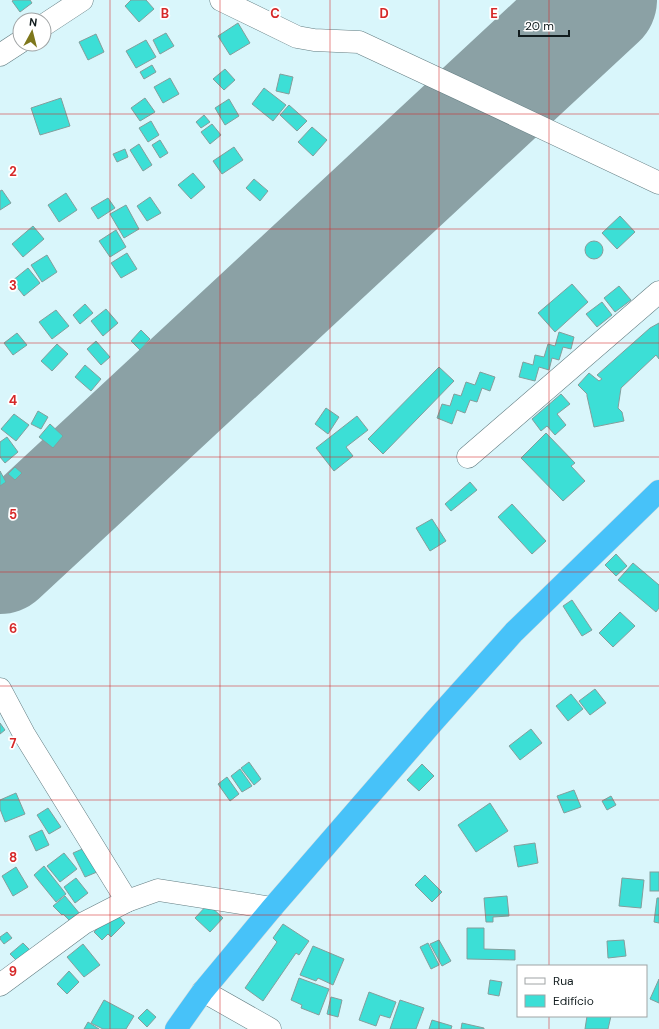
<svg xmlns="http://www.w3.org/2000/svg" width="659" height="1029" font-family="'DM Sans',sans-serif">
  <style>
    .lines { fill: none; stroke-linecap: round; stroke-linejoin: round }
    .runway { stroke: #8ba1a5; stroke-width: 114 }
    .building { fill: #3cdfd6; stroke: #839e9c }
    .minor-casing { stroke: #637d82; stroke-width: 23 }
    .highway-casing { stroke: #d9dbdb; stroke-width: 23 }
    .minor { stroke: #fff; stroke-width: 22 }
    .highway { stroke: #47c2f9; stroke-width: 22 }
    .grid { fill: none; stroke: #d62828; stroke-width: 1; stroke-opacity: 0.55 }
    .grid-label { font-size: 13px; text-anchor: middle; font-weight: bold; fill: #d62828; stroke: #fff; stroke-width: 3.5; stroke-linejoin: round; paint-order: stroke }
  </style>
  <rect width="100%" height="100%" fill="#d9f6fb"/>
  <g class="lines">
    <path class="runway" d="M0 557 600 0"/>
  </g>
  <g class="building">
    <path d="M14 0H30L32 3 20 12 12 1Z"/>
    <path d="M131 0H146L154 9 139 22 125 6Z"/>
    <path d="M238 23 250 43 230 55 218 36Z"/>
    <path d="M166 33 174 46 160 54 153 40Z"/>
    <path d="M96 34 104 52 88 60 79 42Z"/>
    <path d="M146 40 156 57 136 68 126 51Z"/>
    <path d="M152 65 156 72 144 79 140 72Z"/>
    <path d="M225 69 235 80 224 90 213 79Z"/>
    <path d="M280 74 293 77 289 94 276 91Z"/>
    <path d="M170 78 179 94 163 103 154 87Z"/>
    <path d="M264 88 286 105 273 121 252 104Z"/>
    <path d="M61 98 70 126 40 135 31 108Z"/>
    <path d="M145 98 155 112 140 121 131 108Z"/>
    <path d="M229 99 239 116 225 125 215 108Z"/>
    <path d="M289 105 307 121 297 131 280 115Z"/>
    <path d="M204 115 210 122 201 128 196 122Z"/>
    <path d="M151 121 159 135 148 142 139 128Z"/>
    <path d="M212 124 221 135 210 144 201 132Z"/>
    <path d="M312 127 327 140 313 156 298 142Z"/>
    <path d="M160 140 168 153 160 158 152 145Z"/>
    <path d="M139 144 152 165 143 171 130 150Z"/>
    <path d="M234 147 243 160 222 174 213 161Z"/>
    <path d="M125 149 128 157 117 162 113 154Z"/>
    <path d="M193 173 205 187 191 199 178 185Z"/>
    <path d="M254 179 268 191 260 201 246 188Z"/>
    <path d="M2 190 11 203 0 210V191Z"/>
    <path d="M66 193 77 210 59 222 48 205Z"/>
    <path d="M150 197 161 213 147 221 137 206Z"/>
    <path d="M108 198 115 208 98 219 91 208Z"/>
    <path d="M126 205 139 229 124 238 110 214Z"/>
    <path d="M620 216 635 232 617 249 602 233Z"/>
    <path d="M33 226 44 239 23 257 12 244Z"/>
    <path d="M116 230 126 247 110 257 99 241Z"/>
    <circle cx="594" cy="250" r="9"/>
    <path d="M127 253 137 269 121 278 111 263Z"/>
    <path d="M47 255 57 272 42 282 31 265Z"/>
    <path d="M28 268 40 283 24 296 12 281Z"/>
    <path d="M572 284 588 302 555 332 538 313Z"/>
    <path d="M619 286 631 300 615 312 604 298Z"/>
    <path d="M602 302 612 315 597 327 586 314Z"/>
    <path d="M85 304 93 313 80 324 73 315Z"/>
    <path d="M106 309 118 323 103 336 91 321Z"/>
    <path d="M56 310 69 326 52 339 39 322Z"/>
    <path d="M659 323V359L656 355 621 388 618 408 622 412 624 421 594 427 587 396V394L578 385 589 373 599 381 602 379 597 375 650 328Z"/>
    <path d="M141 330 150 339 140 350 131 341Z"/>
    <path d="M559 332 574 337 571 349 563 347 559 360 552 358 549 370 539 367 535 381 519 377 523 362 533 365 535 355 544 357 548 344 555 346Z"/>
    <path d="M17 333 27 345 13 355 4 343Z"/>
    <path d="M96 341 110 357 101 365 87 349Z"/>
    <path d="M57 344 68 354 52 371 41 361Z"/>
    <path d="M85 365 101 379 91 391 75 377Z"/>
    <path d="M439 367 454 381 383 454 368 439Z"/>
    <path d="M480 372 495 377 490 391 482 388 477 402 470 400 465 413 457 410 452 424 437 418 442 404 450 406 454 394 461 396 466 382 475 385Z"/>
    <path d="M561 394 570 404 557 414 566 425 555 435 547 426 541 431 532 419Z"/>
    <path d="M326 408 339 417 328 434 315 424Z"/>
    <path d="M38 411 48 417 41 429 31 424Z"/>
    <path d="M14 414 29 425 16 441 1 429Z"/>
    <path d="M357 416 368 430 346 447 353 456 334 471 316 448Z"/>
    <path d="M50 424 63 436 53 448 39 437Z"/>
    <path d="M546 433 575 463 571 466 585 481 563 501 521 458Z"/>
    <path d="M7 437 18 452 5 463 0 457V442Z"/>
    <path d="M15 467 22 473 15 480 8 474Z"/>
    <path d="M0 471 6 482 0 486Z"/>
    <path d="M470 482 477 490 451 511 445 504Z"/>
    <path d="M512 504 546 541 532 554 498 517Z"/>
    <path d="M432 519 446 541 430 551 416 528Z"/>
    <path d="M616 554 627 566 616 576 605 565Z"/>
    <path d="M633 563 659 585V608L656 612 618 580Z"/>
    <path d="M572 600 592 630 582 636 563 606Z"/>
    <path d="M620 612 635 626 613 647 599 633Z"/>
    <path d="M595 689 606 703 590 715 579 701Z"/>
    <path d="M571 694 583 709 568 721 556 706Z"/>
    <path d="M0 723 5 730 0 734Z"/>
    <path d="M531 729 542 743 520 760 509 746Z"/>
    <path d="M249 762 261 779 254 785 241 768Z"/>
    <path d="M422 764 434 776 419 791 407 780Z"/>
    <path d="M240 769 252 786 242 792 231 776Z"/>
    <path d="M227 777 239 794 230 801 218 784Z"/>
    <path d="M574 790 581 807 564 813 557 796Z"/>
    <path d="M16 793 25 814 5 822 0 809V800Z"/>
    <path d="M611 796 616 805 607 810 602 801Z"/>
    <path d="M490 803 508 831 476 852 458 825Z"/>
    <path d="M48 808 61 827 49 834 37 815Z"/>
    <path d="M42 830 49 845 36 851 29 836Z"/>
    <path d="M535 843 538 863 518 867 514 846Z"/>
    <path d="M87 847 97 872 85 877 73 853Z"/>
    <path d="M64 853 77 869 60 882 47 866Z"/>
    <path d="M44 866 66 894 56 902 34 875Z"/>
    <path d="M16 867 28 887 13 896 2 876Z"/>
    <rect x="650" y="872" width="9" height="19"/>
    <path d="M425 875 442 892 432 902 415 885Z"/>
    <path d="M76 878 88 893 75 903 64 887Z"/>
    <path d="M622 878 644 880 641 908 619 906Z"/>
    <path d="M65 896 80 914 71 922 63 914 62 915 53 906Z"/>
    <path d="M507 896 509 916 493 917V922H486L484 898Z"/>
    <path d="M657 898H659V923L654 922Z"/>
    <path d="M208 904 223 918 210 932 195 918Z"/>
    <path d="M115 912 125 923 111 937 108 934 102 940 94 932Z"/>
    <path d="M283 924 309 941 299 955 296 953 263 1001 245 988 277 942 273 938Z"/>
    <path d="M467 928H484V949L515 950V960L467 959Z"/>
    <path d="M7 932 12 938 4 944 0 939V937Z"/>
    <path d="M439 940 451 961 442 966 430 944Z"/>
    <path d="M624 940 626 956 608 958 607 941Z"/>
    <path d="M23 943 32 952 20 964 10 954Z"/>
    <path d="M428 943 439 965 431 969 420 947Z"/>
    <path d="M83 944 100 965 84 977 67 957Z"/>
    <path d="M313 946 344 959 333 985 318 978 316 981 300 975Z"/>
    <path d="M69 971 79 982 67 994 57 984Z"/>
    <path d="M299 978 329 989 319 1015 301 1008 302 1005 291 1000Z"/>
    <path d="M659 979V1003L650 999Z"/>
    <path d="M490 980 502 982 499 996 488 994Z"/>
    <path d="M369 992 396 1002 390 1018 380 1015 376 1026 359 1020Z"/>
    <path d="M331 997 342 1000 338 1017 327 1014Z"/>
    <path d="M104 1000 134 1016 126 1029H103L91 1023Z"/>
    <path d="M400 1000 424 1008 416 1029H390Z"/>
    <path d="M147 1009 156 1017 147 1027 138 1018Z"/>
    <path d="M587 1016H611L608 1029H585Z"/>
    <path d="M432 1020 452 1026 451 1029H429Z"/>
    <path d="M88 1022 99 1029H84Z"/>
    <path d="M462 1023 484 1028V1029H461Z"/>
  </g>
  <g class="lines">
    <defs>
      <g id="minor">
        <path d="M221 0 297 37 314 40 359 42 462 90 659 183"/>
        <path d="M44 25 82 0"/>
        <path d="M0 55 20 42"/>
        <path d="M468 457 659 292"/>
        <path d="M0 689 24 734 127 901"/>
        <path d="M0 985 84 923 127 901 158 890 272 908"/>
        <path d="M203 991 270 1029"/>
      </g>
      <path id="highway" d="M176 1029 203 991 272 908 435 720 514 632 659 491"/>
    </defs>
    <use href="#minor" class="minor-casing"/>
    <use href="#highway" class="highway-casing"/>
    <use href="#minor" class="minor"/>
    <use href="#highway" class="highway"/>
  </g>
  <path class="grid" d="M110 0V1029M220 0V1029M330 0V1029M439 0V1029M549 0V966M0 114H659M0 229H659M0 343H659M0 457H659M0 572H659M0 686H659M0 800H659M0 915H659M549 1016V1029"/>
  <g class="grid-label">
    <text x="165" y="18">B</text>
    <text x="275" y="18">C</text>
    <text x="384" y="18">D</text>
    <text x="494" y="18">E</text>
    <text x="13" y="176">2</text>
    <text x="13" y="290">3</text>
    <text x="13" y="405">4</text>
    <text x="13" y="519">5</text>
    <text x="13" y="633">6</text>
    <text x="13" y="748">7</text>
    <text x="13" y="862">8</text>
    <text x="13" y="976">9</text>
  </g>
  <rect x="517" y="965" width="130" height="52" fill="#ffffff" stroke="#a0a4a5"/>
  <rect x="525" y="978" width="20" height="6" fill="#ffffff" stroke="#a0a4a5"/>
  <text x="553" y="985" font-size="12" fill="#111c1e">Rua</text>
  <rect x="525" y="995" width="20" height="12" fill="#3cdfd6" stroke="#a0a4a5"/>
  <text x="553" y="1005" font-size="12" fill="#111c1e">Edifício</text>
  <g transform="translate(32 32) rotate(7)"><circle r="19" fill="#ffffff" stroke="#a0a4a5"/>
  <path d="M0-3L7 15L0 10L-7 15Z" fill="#7e771c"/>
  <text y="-6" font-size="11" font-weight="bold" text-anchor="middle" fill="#111c1e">N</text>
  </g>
  <path d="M519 30v6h50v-6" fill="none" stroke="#111c1e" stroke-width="2"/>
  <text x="525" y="30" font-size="12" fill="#111c1e" stroke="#ffffff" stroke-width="3" paint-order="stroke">20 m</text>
</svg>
